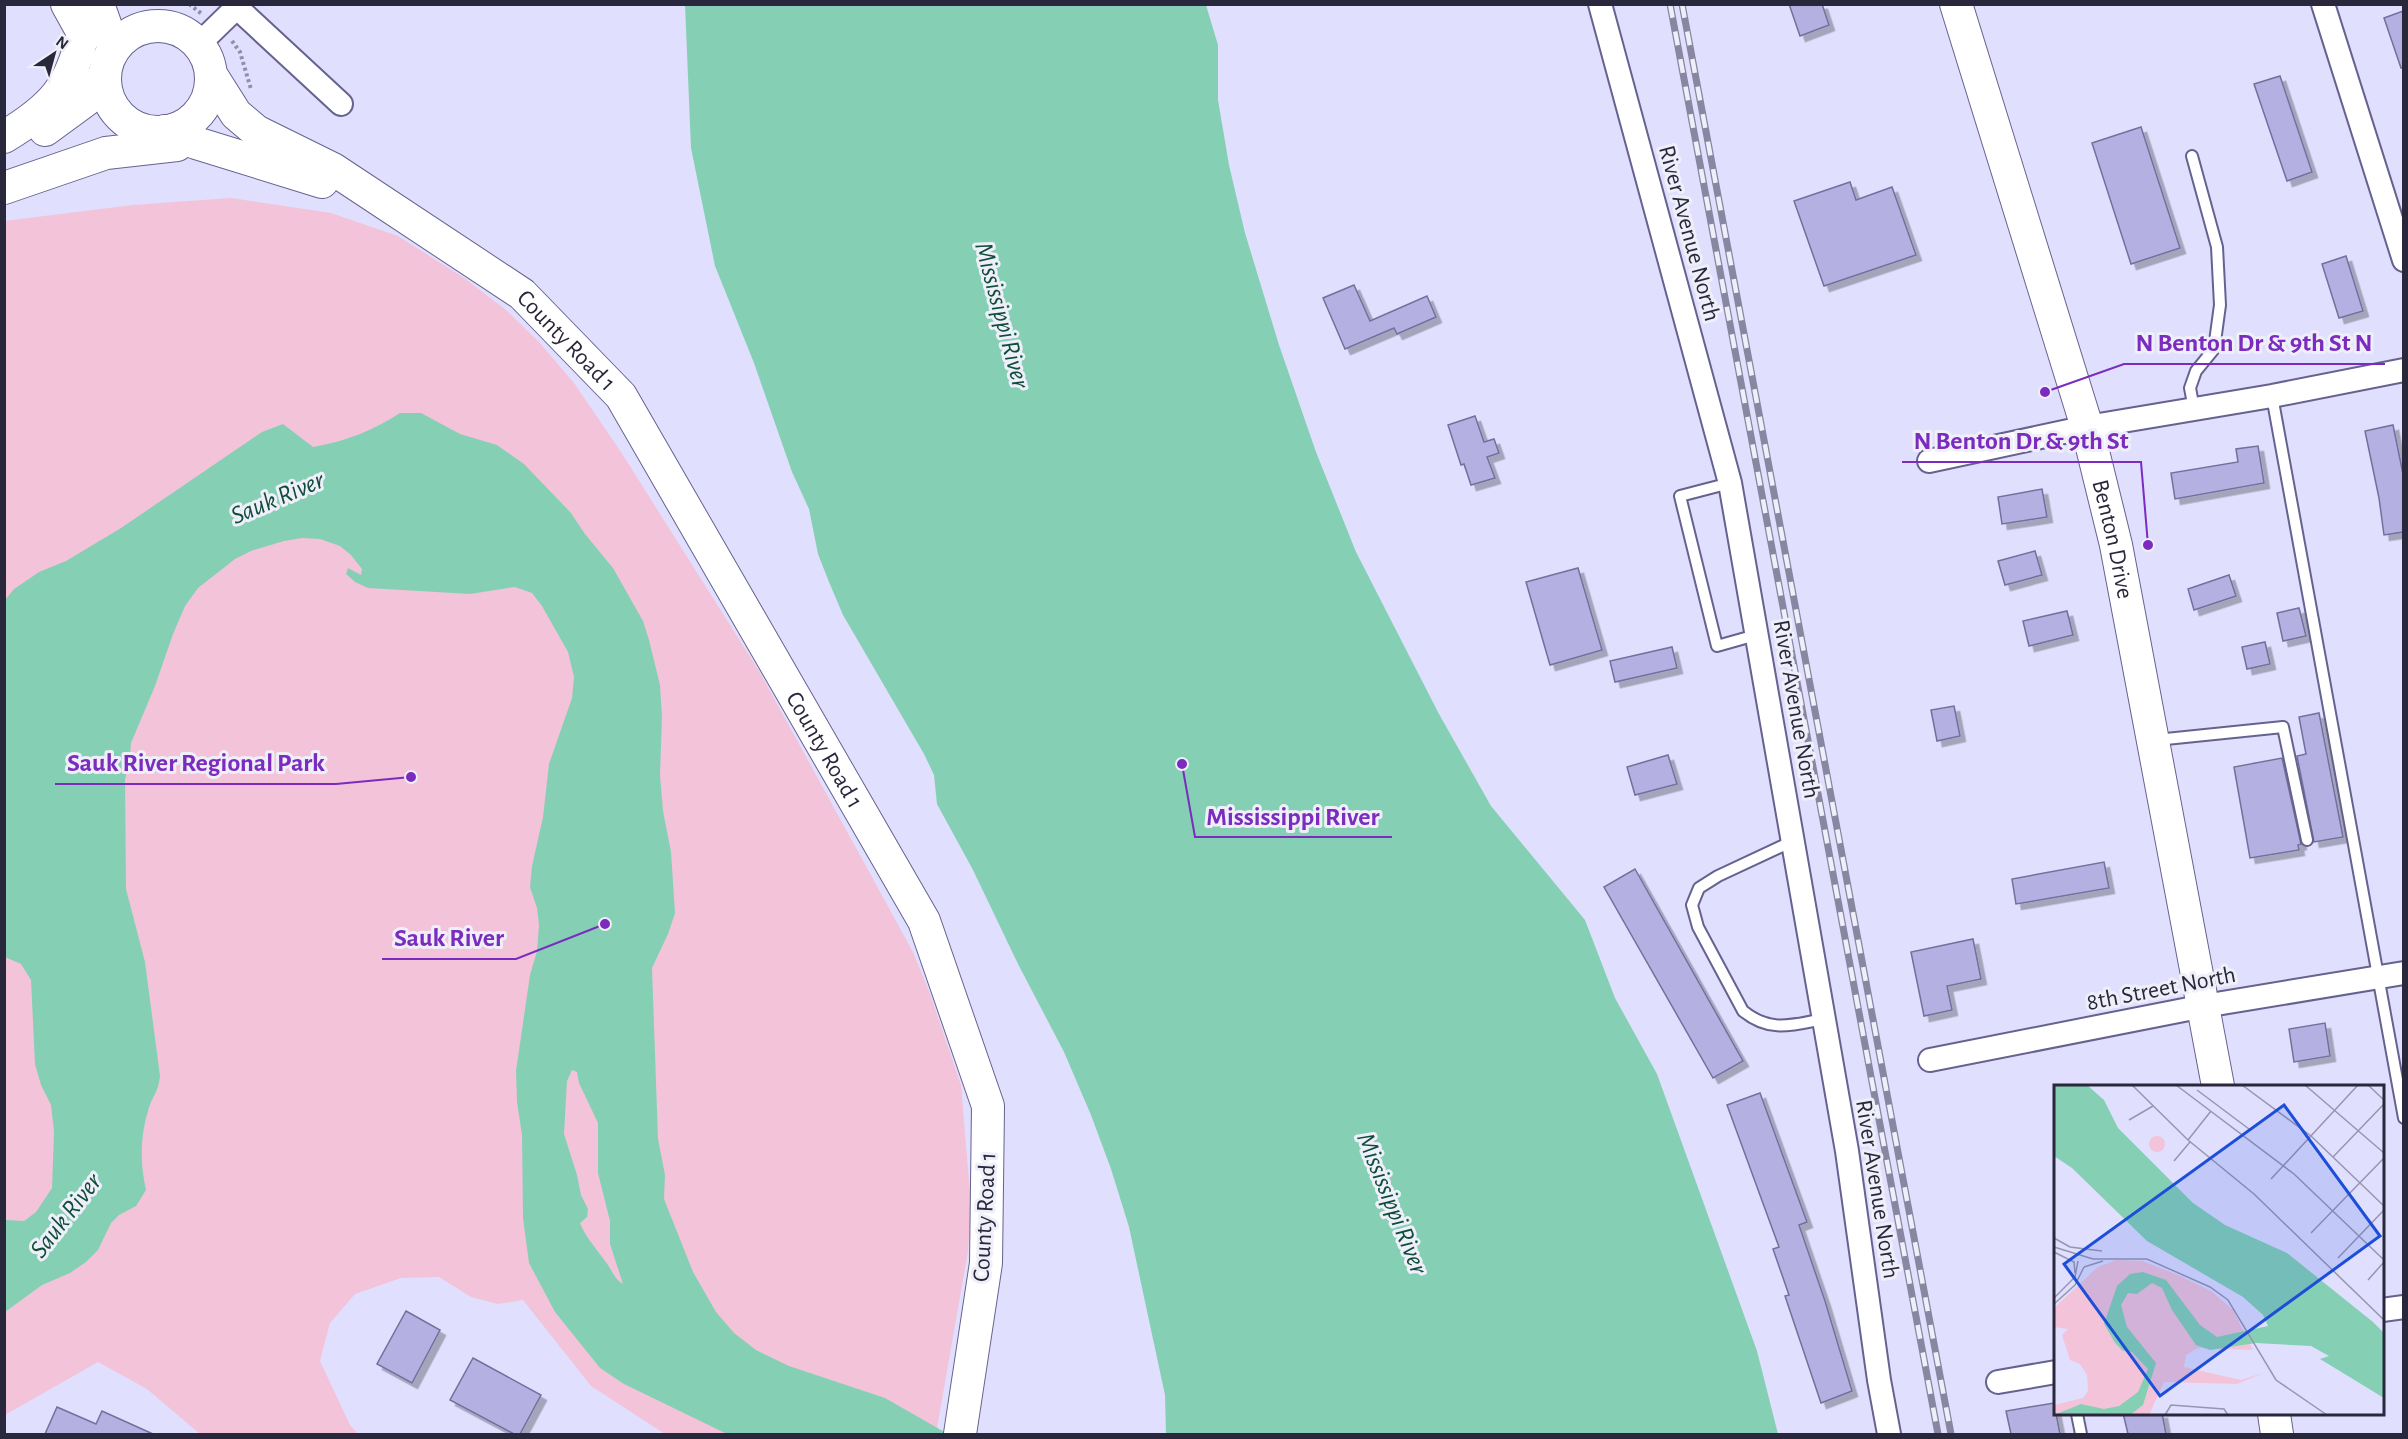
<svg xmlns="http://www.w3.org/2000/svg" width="2408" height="1439" font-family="'Alegreya Sans',sans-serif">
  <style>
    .green { fill: #f3c3da }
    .water { fill: #85d0b4; fill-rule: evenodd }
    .building { fill: #b4b0e2; stroke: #736f9d; stroke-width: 1.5; filter: url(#shadow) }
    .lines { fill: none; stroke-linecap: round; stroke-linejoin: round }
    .lane-casing { stroke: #66628f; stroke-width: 14 }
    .street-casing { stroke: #66628f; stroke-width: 26 }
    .secondary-casing { stroke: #66628f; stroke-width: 34 }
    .path { stroke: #908ea8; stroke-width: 4; stroke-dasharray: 3 3; stroke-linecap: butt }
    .lane { stroke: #fff; stroke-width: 10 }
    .street { stroke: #fff; stroke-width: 22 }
    .secondary { stroke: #fff; stroke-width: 32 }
    .rail-casing { stroke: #8886a0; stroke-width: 7 }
    .rail { stroke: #efeff9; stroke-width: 4.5; stroke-dasharray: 14; stroke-linecap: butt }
    .labels { text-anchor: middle; stroke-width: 6; stroke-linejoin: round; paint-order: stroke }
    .street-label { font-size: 24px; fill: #29273b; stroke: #efeff9 }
    .water-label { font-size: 26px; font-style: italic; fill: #0e4d3a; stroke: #efeff9 }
    .inset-road { fill: none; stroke: #9795b0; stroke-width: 1.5 }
    .view { fill: #1d4ed8; fill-opacity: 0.15; stroke: #1d4ed8; stroke-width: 3 }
    .inset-edge { fill: none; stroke: #29273b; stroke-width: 3 }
    .leader { fill: none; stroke: #7b2cbf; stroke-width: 2 }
    .callout-dot { fill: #7b2cbf; stroke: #efeff9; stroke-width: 2 }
    .callout-label { font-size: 26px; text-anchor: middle; font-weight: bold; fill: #7b2cbf; stroke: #efeff9; stroke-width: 6; stroke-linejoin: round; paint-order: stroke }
  </style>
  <defs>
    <filter id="shadow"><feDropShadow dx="5.5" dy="5.5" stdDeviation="0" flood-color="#0004"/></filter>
  </defs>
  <rect width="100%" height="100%" fill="#e0dffe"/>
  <path class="green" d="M231 198 331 213 398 236 464 278 506 310 539 342 574 383 621 452 759 671 913 952 930 994 961 1085 971 1205 968 1251 936 1434H665L591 1386 523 1300 498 1304 471 1297 439 1277 401 1278 355 1294 330 1323 320 1361 350 1425 358 1434H200L147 1389 98 1362 5 1415 4 221 133 205Z"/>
  <g class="water">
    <path d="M685 5H1206L1218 45V100L1229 165 1245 233 1279 345 1316 452 1356 552 1439 714 1491 806 1585 920 1615 998 1657 1074 1757 1351 1778 1434H1166L1165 1395 1129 1227 1111 1169 1091 1115 1064 1052 1018 964 973 870 937 804 934 775 924 754 843 615 829 582 818 554 809 509 792 472 754 363 715 266 691 148Z"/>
    <path d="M400 413H421L460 434 497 445 524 464 571 513 585 534 613 568 643 621 649 640 660 685 662 717 660 775 663 811 671 852 675 913 668 934 652 968 658 1139 665 1175 664 1199 693 1272 716 1312 734 1333 756 1350 789 1366 885 1398 948 1434H727L624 1384 600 1368 555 1312 529 1263 523 1218 522 1135 517 1102 516 1071 530 975 537 951 539 925 537 908 530 887 532 866 543 817 549 764 572 698 574 677 568 652 542 606 532 593 515 587 470 594 368 588 355 582 346 574 348 568 361 575 362 569 351 555 340 546 320 539 302 538 284 541 251 551 235 559 198 588 185 606 173 634 155 686 131 743 130 757 125 780 126 889 145 962 160 1076C158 1094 152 1096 148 1111 140 1137 140 1164 146 1190L136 1206 119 1215 111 1223 98 1250 86 1262 70 1273 42 1285 5 1312V1220L24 1221 36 1212 52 1188 54 1132 51 1105 41 1085 35 1064 31 980 21 964 5 957V600L14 589 39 572 66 561 121 528 262 432 283 424 313 447C347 441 372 431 400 413ZM572 1070 577 1072 579 1083 598 1123V1173L610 1221V1244L623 1284C613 1278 612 1269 605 1261 596 1248 586 1238 580 1223L587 1217 588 1209 581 1195 577 1175 564 1134 567 1081Z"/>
  </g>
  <g class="building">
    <path d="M1789 4H1822L1829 25 1800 36Z"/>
    <path d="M2403 11V68H2401L2384 18Z"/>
    <path d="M2280 76 2312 172 2287 181 2254 84Z"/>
    <path d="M2141 127 2180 248 2131 264 2092 143Z"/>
    <path d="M1850 182 1856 200 1892 187 1916 255 1824 286 1794 201Z"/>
    <path d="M2346 256 2363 311 2339 318 2322 264Z"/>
    <path d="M1354 285 1370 321 1427 296 1436 317 1397 334 1394 328 1345 349 1323 298Z"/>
    <path d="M1475 416 1484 442 1494 439 1499 453 1487 457 1495 478 1471 485 1464 464 1461 465 1448 425Z"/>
    <path d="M2393 425 2403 474V532L2384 535 2379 498 2365 431Z"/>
    <path d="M2258 446 2264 483 2175 499 2171 473 2238 462 2236 449Z"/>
    <path d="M2042 489 2047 517 2002 524 1998 497Z"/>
    <path d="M2035 551 2042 575 2005 585 1998 561Z"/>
    <path d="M1578 568 1602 650 1550 665 1526 582Z"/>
    <path d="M2229 575 2236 596 2194 610 2188 589Z"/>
    <path d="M2299 608 2306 636 2283 641 2277 613Z"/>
    <path d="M2067 611 2073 635 2029 646 2023 621Z"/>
    <path d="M2265 642 2270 664 2247 669 2242 647Z"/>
    <path d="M1672 647 1677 668 1615 682 1610 661Z"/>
    <path d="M1954 706 1960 736 1937 741 1931 710Z"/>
    <path d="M2319 713 2343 837 2314 842 2297 756 2306 754 2299 717Z"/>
    <path d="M1668 755 1677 784 1635 795 1627 767Z"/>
    <path d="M2282 758 2301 844 2298 845 2299 850 2250 858 2234 767Z"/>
    <path d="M2104 862 2109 888 2016 904 2012 879Z"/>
    <path d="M1635 869 1743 1061 1713 1078 1604 887Z"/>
    <path d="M1973 939 1981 979 1947 986 1952 1010 1924 1016 1911 952Z"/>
    <path d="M2325 1023 2330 1056 2294 1062 2289 1029Z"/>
    <path d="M1760 1093 1807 1222 1799 1225 1825 1301 1852 1391 1821 1403 1785 1296 1789 1295 1773 1249 1779 1247 1727 1105Z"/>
    <path d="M406 1311 440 1330 412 1383 377 1364Z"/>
    <path d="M473 1358 541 1395 520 1434H514L450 1400Z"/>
    <path d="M2054 1403 2060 1434H2011L2006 1411Z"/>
    <path d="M57 1407 96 1424 102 1411 153 1434H45Z"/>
    <path d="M2123 1413H2162L2166 1434H2128Z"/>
  </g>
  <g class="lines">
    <defs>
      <g id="lane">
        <path d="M2192 156 2217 247 2220 305 2214 349 2196 371 2190 388 2194 409"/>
        <path d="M2272 396 2404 1118"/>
        <path d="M1730 483 1680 496 1717 646 1756 635"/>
        <path d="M2156 740 2283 727 2307 840"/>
        <path d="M1793 841 1718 876 1699 888 1692 905 1698 927 1743 1011C1770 1033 1792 1025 1823 1019"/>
        <path d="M2077 1414 2081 1434"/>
      </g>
      <g id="street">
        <path d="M233 4 341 104"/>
        <path d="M1600 4 1730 483 1847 1151 1879 1380 1889 1434"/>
        <path d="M2323 4 2404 260"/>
        <path d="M199 44 236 8"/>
        <path d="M1929 461 2087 427 2272 396 2404 370"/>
        <path d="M1930 1060 2204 1006 2404 973"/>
        <path d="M2382 1310 2404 1307"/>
        <path d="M1998 1382 2056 1372"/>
      </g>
      <g id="secondary">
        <path d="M98 4 114 49"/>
        <path id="s1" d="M1956 4 2087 427 2116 545 2218 1086"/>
        <circle cx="158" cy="79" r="53"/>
        <path id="s2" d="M212 76 236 114 256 131 333 169 522 294 621 396 924 921 988 1106 986 1263 960 1434"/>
        <path d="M45 130 86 100 105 74"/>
        <path d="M165 131 196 143 322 182"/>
        <path d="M4 137C52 108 71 88 83 33L67 4"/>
        <path d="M4 188 106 153 177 145"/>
        <path d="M2274 1414 2277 1434"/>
      </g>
    </defs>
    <use href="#lane" class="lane-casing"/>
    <use href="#street" class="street-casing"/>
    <use href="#secondary" class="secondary-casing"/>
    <g class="path">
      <path d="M189 4 202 14"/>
      <path d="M232 41 240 52 251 89"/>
    </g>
    <use href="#lane" class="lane"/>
    <use href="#street" class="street"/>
    <use href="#secondary" class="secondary"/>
    <defs>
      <g id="rail">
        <path d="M1670 4 1938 1434"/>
        <path d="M1682 4 1951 1434"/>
      </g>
    </defs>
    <use href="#rail" class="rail-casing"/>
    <use href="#rail" class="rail"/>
  </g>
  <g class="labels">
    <g class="street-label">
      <text transform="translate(1690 233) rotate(75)" y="8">River Avenue North</text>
      <text dy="8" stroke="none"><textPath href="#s2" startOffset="448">County Road 1</textPath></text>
      <text dy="8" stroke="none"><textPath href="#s1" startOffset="558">Benton Drive</textPath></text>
      <text transform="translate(1797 709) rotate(80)" y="8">River Avenue North</text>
      <text dy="8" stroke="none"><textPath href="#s2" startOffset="934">County Road 1</textPath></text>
      <text transform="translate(2161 988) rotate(-11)" y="8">8th Street North</text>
      <text transform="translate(1878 1189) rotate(81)" y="8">River Avenue North</text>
      <text transform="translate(984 1217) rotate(-87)" y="8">County Road 1</text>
    </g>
    <g class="water-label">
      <text transform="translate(1003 315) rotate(75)" y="9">Mississippi River</text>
      <text transform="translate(277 497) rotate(-23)" y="9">Sauk River</text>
      <text transform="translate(1393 1203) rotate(68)" y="9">Mississippi River</text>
      <text transform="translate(65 1215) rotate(-52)" y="9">Sauk River</text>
    </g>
  </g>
  <g transform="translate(2054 1085)">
    <rect width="330" height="330" fill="#e0dffe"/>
    <path d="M95 59a8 8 0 1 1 16 0a8 8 0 1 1-16 0ZM62 175 88 176 124 190 157 206 179 225 199 265 144 263 132 270 130 282 187 295 212 287 183 299 110 297 95 330H0V320L29 313 34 306 33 290 26 279 16 275 8 250 14 244 0 242V223L44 182Z" fill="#f3c3da"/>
    <path d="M0 0H33L50 15 64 43 139 118 171 140 233 168 319 237 330 248V313L266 274 275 271 257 261 202 258 156 265 142 260 118 225 108 203 98 198 83 209 74 208 67 220 73 242 102 278 89 320 76 330H0L27 319 50 324 65 321 84 307 94 284 78 267 69 266 61 258 50 239 63 201 76 189 89 187 112 195 146 240 163 252 214 241 209 230 189 212 93 156 18 83 0 71Z" fill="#85d0b4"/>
    <path class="inset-road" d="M78 0 134 55 200 109 330 235M122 0 240 89 330 175M188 0 257 51 330 121M251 0 330 68M314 0 330 15M143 5 195 44M75 35 99 21M134 55 157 26M279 72 330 19M120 76 136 57M217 94 304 0M257 148 330 73M0 153 16 162 48 166M0 162 39 174H93L156 202 174 215 222 295 273 330M0 167 20 177 21 188M284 173 330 125M30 182 49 176M314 195 330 177M0 213 21 192 24 176M0 219 21 200 30 182M111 330 117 320 170 324 174 330"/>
    <path class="view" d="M230 20 326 151 106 311 10 179Z"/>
    <rect width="330" height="330" class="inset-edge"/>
  </g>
  <path class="leader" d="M2045 392L2124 364H2385M2148 545L2141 462H1902M411 777L336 784H55M1182 764L1195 837H1392M605 924L516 959H382"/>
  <g class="callout-dot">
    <circle cx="2045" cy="392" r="6"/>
    <circle cx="2148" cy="545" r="6"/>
    <circle cx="411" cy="777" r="6"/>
    <circle cx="1182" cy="764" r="6"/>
    <circle cx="605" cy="924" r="6"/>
  </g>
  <g class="callout-label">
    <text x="2254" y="351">N Benton Dr &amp; 9th St N</text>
    <text x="2021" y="449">N Benton Dr &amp; 9th St</text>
    <text x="196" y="771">Sauk River Regional Park</text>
    <text x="1293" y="825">Mississippi River</text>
    <text x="449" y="946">Sauk River</text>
  </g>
  <rect width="2408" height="1439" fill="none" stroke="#29273b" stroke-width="12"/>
  <g transform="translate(54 54) rotate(36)" stroke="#efeff9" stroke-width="4.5" paint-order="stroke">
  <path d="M0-4.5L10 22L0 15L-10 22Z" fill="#29273b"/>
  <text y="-9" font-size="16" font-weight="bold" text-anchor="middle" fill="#29273b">N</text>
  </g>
</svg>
